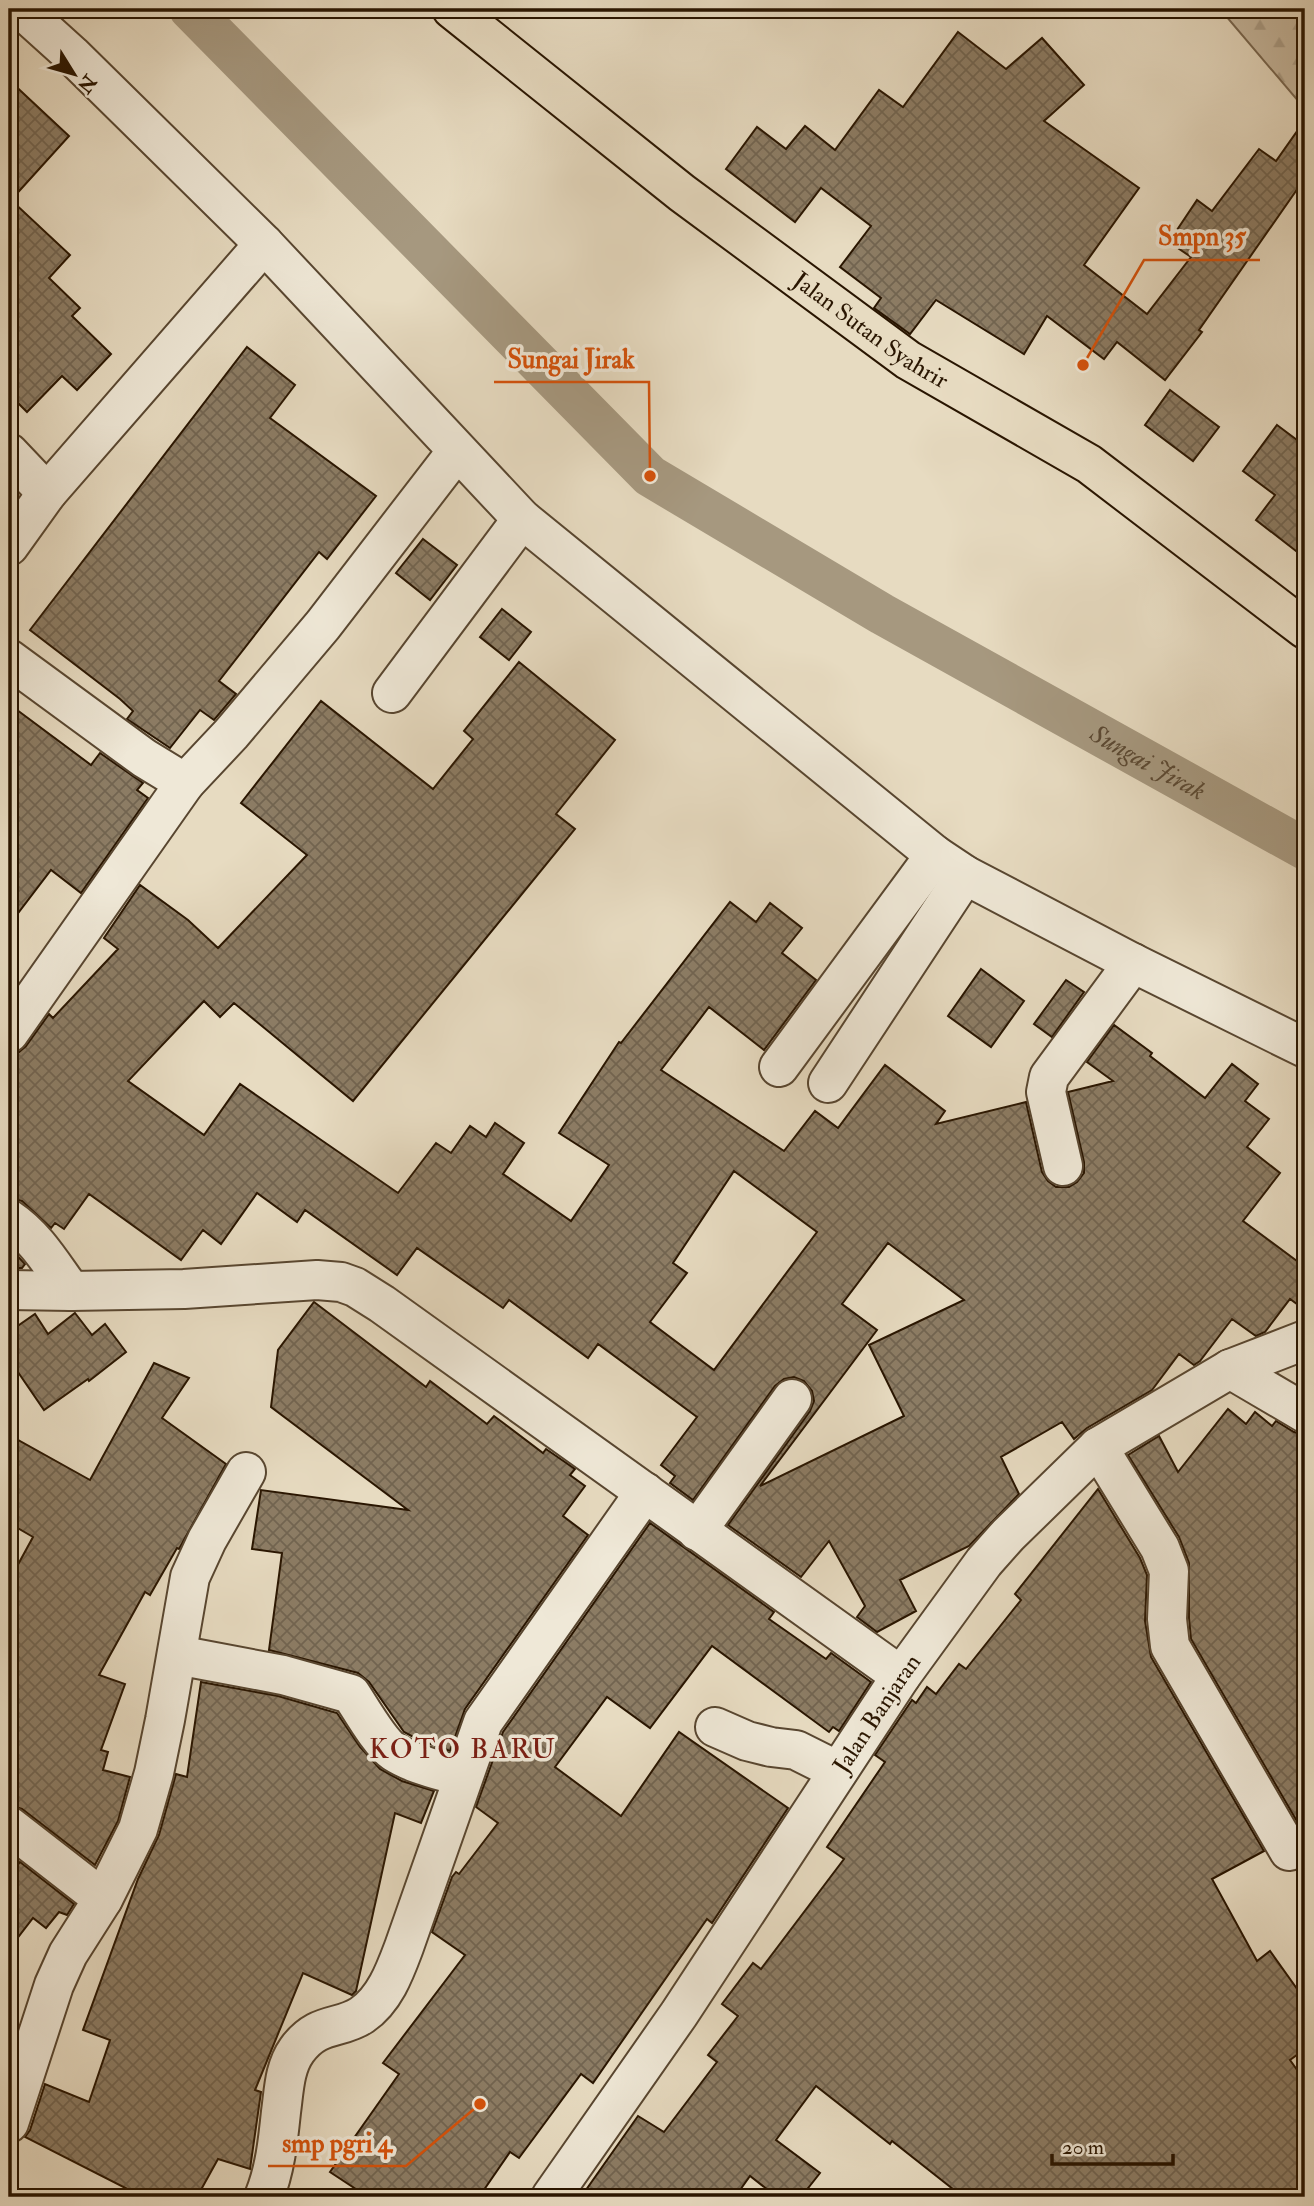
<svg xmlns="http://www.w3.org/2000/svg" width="1314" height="2206" font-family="'IM FELL Double Pica',serif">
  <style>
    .forest { fill: url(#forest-firs); stroke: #786750; stroke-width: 2 }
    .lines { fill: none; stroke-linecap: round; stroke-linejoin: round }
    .canal { stroke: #a6987f; stroke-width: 42 }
    .building { fill: url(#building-cross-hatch); stroke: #291500; stroke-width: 2; fill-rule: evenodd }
    .minor-casing { stroke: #584630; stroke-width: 42 }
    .major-casing { stroke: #291500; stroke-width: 42 }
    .minor { stroke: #efe8d7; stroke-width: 38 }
    .major { stroke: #e7dbc1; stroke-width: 38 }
    .labels { text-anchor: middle; stroke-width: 7; stroke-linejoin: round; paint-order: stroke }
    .street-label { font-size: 24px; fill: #291500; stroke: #efe8d7 }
    .water-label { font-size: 26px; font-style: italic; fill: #5b4933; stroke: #efe8d7 }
    .quarter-label { font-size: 28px; letter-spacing: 2px; fill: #7a1f14; stroke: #efe8d7 }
    .leader { fill: none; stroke: #d5520b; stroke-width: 2.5 }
    .callout-dot { fill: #d5520b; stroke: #efe8d7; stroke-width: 2.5 }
    .callout-label { font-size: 26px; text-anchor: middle; font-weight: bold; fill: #d5520b; stroke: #efe8d7; stroke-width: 7; stroke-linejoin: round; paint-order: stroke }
  </style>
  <defs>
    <pattern id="forest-firs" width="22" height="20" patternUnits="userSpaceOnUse" patternTransform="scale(1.75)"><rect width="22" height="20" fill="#c7b9a0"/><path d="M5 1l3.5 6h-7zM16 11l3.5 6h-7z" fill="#ab9e88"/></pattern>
    <pattern id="building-cross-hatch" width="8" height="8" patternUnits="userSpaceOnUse" patternTransform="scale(1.75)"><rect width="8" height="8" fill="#8c7c64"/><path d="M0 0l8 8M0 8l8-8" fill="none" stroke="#726450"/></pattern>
  </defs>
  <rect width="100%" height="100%" fill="#e7dbc1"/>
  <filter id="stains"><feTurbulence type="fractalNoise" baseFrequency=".00286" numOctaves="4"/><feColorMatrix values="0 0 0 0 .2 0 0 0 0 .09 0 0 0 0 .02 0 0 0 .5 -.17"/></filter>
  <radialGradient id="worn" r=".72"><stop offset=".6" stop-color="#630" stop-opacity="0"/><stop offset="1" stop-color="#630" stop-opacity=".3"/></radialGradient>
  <path class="forest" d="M1220 9H1305V109Z"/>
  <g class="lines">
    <path class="canal" id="s1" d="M190 9 650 476 882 614 1305 849"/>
  </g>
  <g class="building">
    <path d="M958 32 1006 69 1042 38 1084 85 1044 121 1139 188 1084 265 1147 314 1191 257 1169 242 1197 200 1212 211 1259 149 1276 161 1305 120V178L1199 330 1202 332 1165 380 1117 342 1104 359 1047 316 1024 354 936 300 910 334 874 308 881 298 840 267 871 226 821 188 795 222 726 169 757 127 786 149 805 126 835 150 879 90 903 107Z"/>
    <path d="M9 80 69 136 11 200 70 255 49 278 80 308 72 316 111 354 77 390 62 376 27 412 9 394Z"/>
    <path d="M247 347 295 385 270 418 376 496 327 559 319 552 219 681 236 694 214 720 200 710 170 748 127 719 133 711 120 699 30 630Z"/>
    <path d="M1170 390 1219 427 1193 461 1145 425Z"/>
    <path d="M1277 425 1305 446V558L1256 520 1275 495 1243 471Z"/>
    <path d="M423 539 457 565 430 600 396 573Z"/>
    <path d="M502 609 531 632 509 660 480 637Z"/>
    <path d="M519 662 615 740 556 814 575 829 353 1101 234 1003 220 1017 204 1001 128 1081 204 1135 240 1084 398 1193 436 1143 451 1153 470 1126 486 1137 495 1123 524 1143 503 1174 571 1221 609 1165 559 1133 619 1042 621 1043 730 902 756 922 770 903 802 928 782 953 816 980 764 1050 709 1007 661 1070 784 1151 815 1111 838 1128 885 1065 945 1111 936 1124 1026 1102 1042 1172 1048 1181 1056 1187H1069L1077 1182 1084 1173V1162L1068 1092 1113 1081 1087 1062 1114 1025 1152 1053 1150 1056 1205 1098 1232 1064 1258 1084 1245 1101 1269 1119 1247 1147 1280 1173 1243 1221 1305 1267V1310L1290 1299 1265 1332 1256 1336 1232 1319 1200 1361 1194 1365 1179 1354 1152 1390 1087 1428 1074 1439 1062 1422 1001 1457 1019 1494 969 1546 900 1580 916 1611 877 1632 857 1617 865 1606 829 1541 801 1577 728 1525 810 1411 814 1401 812 1391 804 1381 794 1377 784 1379 775 1386 693 1500 670 1483 675 1476 661 1465 697 1417 598 1344 588 1358 509 1300 503 1308 417 1248 397 1275 305 1210 297 1222 257 1193 221 1244 203 1230 181 1260 89 1194 64 1229 55 1223 51 1228 22 1201 9 1198V1055L19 1052 26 1046 49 1014 53 1018 118 949 104 938 140 885 188 920 218 948 307 855 241 803 321 701 433 789 473 739 464 731ZM734 1171 817 1232 714 1370 650 1322 687 1273 673 1263ZM888 1243 964 1300 869 1345 904 1416 760 1486 877 1330 842 1304Z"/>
    <path d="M9 704 91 765 100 753 143 783 137 790 148 798 81 893 51 870 9 925Z"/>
    <path d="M981 969 1024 1001 991 1047 948 1016Z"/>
    <path d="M9 973 18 982 9 995Z"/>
    <path d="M1066 980 1084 992 1052 1037 1034 1024Z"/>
    <path d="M9 1247 25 1264 22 1268H9Z"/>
    <path d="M314 1302 426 1387 430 1381 487 1424 494 1416 543 1453 546 1449 575 1469 570 1475 585 1486 563 1516 588 1535 465 1709 450 1751 419 1740 404 1732 369 1682 358 1673 269 1650 282 1553 252 1549 261 1490 408 1510 271 1407 278 1350Z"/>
    <path d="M75 1313 92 1335 105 1324 126 1352 89 1381 88 1379 44 1410 9 1359V1332L35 1314 48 1334Z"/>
    <path d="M154 1363 189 1378 162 1418 226 1464 179 1549 177 1548 150 1595 145 1592 99 1675 125 1684 101 1750 108 1752 103 1770 130 1777 118 1821 95 1865 22 1809 9 1805V1581L33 1537 9 1523V1435L90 1480Z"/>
    <path d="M1228 1409 1246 1424 1255 1412 1272 1426 1276 1421 1294 1432 1305 1435V1828L1302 1830 1191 1639 1189 1618V1563L1179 1537 1128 1455 1159 1436 1178 1472Z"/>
    <path d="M1098 1489 1140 1558 1147 1575 1145 1621 1151 1657 1264 1851 1212 1879 1257 1961 1270 1951 1305 2000V2049L1290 2060 1305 2081V2197H963L892 2141 890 2144 816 2086 776 2140 820 2173 801 2197H777L750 2176 735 2197H581L638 2116 664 2132 717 2062 708 2055 738 2016 722 2004 753 1963 761 1969 844 1859 827 1847 885 1762 875 1755 912 1700 916 1703 927 1687 936 1694 959 1664 966 1669 1021 1600 1015 1594Z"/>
    <path d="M650 1523 774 1612 769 1619 826 1659 831 1653 871 1682 839 1731 833 1727 829 1732 712 1646 650 1728 607 1697 555 1767 621 1816 679 1732 788 1808 712 1923 707 1919 593 2083 581 2074 519 2158 510 2152 479 2197H368L330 2172 399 2074 383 2063 465 1955 432 1932 452 1877 456 1872 459 1874 498 1823 476 1807 503 1732Z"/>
    <path d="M201 1682 278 1696 337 1713 360 1747 380 1769 402 1781 434 1791 421 1823 395 1813 356 1991 352 1995 303 1973 255 2090 261 2092 250 2169 218 2159 197 2197H143L25 2137 30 2130 45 2084 89 2102 110 2040 83 2030 138 1879 159 1835 176 1774 187 1777Z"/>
    <path d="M20 1862 74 1904 67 1915 59 1912 46 1928 33 1918 9 1949V1876Z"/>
  </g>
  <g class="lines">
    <defs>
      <g id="minor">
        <path d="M21 9 72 55 264 244 522 519 935 855 965 875 1133 963 1305 1048"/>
        <path d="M9 453 47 493"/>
        <path d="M9 546 47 493 264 244"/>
        <path d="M9 659 144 758 185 783 231 734 323 625 457 451"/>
        <path d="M392 693 522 519"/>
        <path d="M9 1033 185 783"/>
        <path d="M779 1067 935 855"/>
        <path d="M828 1083 965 875"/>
        <path d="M1063 1166 1046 1092 1049 1077 1133 963"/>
        <path d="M9 1219C36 1237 52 1265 71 1291"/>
        <path d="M9 1290 71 1291 184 1289 317 1280 341 1282 355 1287 382 1304 901 1676"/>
        <path d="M1230 1369 1305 1413"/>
        <path d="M1098 1447 1160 1548 1169 1571 1167 1619 1170 1646 1289 1851"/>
        <path d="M697 1531 792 1399"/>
        <path d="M177 1655 283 1675 351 1694C361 1709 380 1743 394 1752 414 1765 440 1770 462 1777"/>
        <path d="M715 1727 747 1741 771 1747 796 1750 838 1771"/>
        <path d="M9 1826 103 1899 68 1954 54 1985 9 2123"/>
        <path d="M103 1899 138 1829 154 1773 165 1720 190 1577 207 1540 246 1472"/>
        <path d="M264 2197C275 2170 278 2141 281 2112 284 2091 284 2068 297 2050 318 2021 340 2030 362 2015 385 1999 395 1971 404 1947L483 1722 645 1492"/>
        <path id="s2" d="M551 2197 679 2014 901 1676 984 1562 1008 1535 1098 1447 1230 1369 1305 1340"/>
      </g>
      <g id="major">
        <path id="s3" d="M452 9 682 193 908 360 1089 464 1305 629"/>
      </g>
    </defs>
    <use href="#minor" class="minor-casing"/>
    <use href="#major" class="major-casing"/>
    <use href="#minor" class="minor"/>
    <use href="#major" class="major"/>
  </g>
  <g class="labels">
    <g class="street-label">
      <text dy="8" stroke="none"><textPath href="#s3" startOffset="528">Jalan Sutan Syahrir</textPath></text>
      <text dy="8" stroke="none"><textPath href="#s2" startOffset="583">Jalan Banjaran</textPath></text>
    </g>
    <g class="water-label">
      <text dy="9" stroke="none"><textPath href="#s1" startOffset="1230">Sungai Jirak</textPath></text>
    </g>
    <g class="quarter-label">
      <text x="463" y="1758">KOTO BARU</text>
    </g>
  </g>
  <path class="leader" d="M1083 365L1144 260H1260M650 476L649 382H494M480 2104L406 2166H268"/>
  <g class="callout-dot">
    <circle cx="1083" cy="365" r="7"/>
    <circle cx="650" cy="476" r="7"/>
    <circle cx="480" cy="2104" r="7"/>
  </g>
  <g class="callout-label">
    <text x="1202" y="245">Smpn 35</text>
    <text x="571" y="368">Sungai Jirak</text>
    <text x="337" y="2152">smp pgri 4</text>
  </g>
  <rect width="1314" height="2206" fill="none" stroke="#e7dbc1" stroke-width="35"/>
  <rect x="10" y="10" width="1293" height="2185" fill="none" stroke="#291500" stroke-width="3.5"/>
  <rect x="18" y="18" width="1279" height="2171" fill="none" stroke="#291500" stroke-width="2"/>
  <g transform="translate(74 74) rotate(127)" stroke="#efe8d7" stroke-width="5" paint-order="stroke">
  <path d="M0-5L12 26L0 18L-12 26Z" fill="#291500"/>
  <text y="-10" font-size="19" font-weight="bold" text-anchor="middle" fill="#291500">N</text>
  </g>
  <path d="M1052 2154v10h121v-10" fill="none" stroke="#291500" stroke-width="3.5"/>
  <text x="1062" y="2154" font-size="21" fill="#291500" stroke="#efe8d7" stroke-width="5" paint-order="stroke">20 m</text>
  <rect width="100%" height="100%" filter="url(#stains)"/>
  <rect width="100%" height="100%" fill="url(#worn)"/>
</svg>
